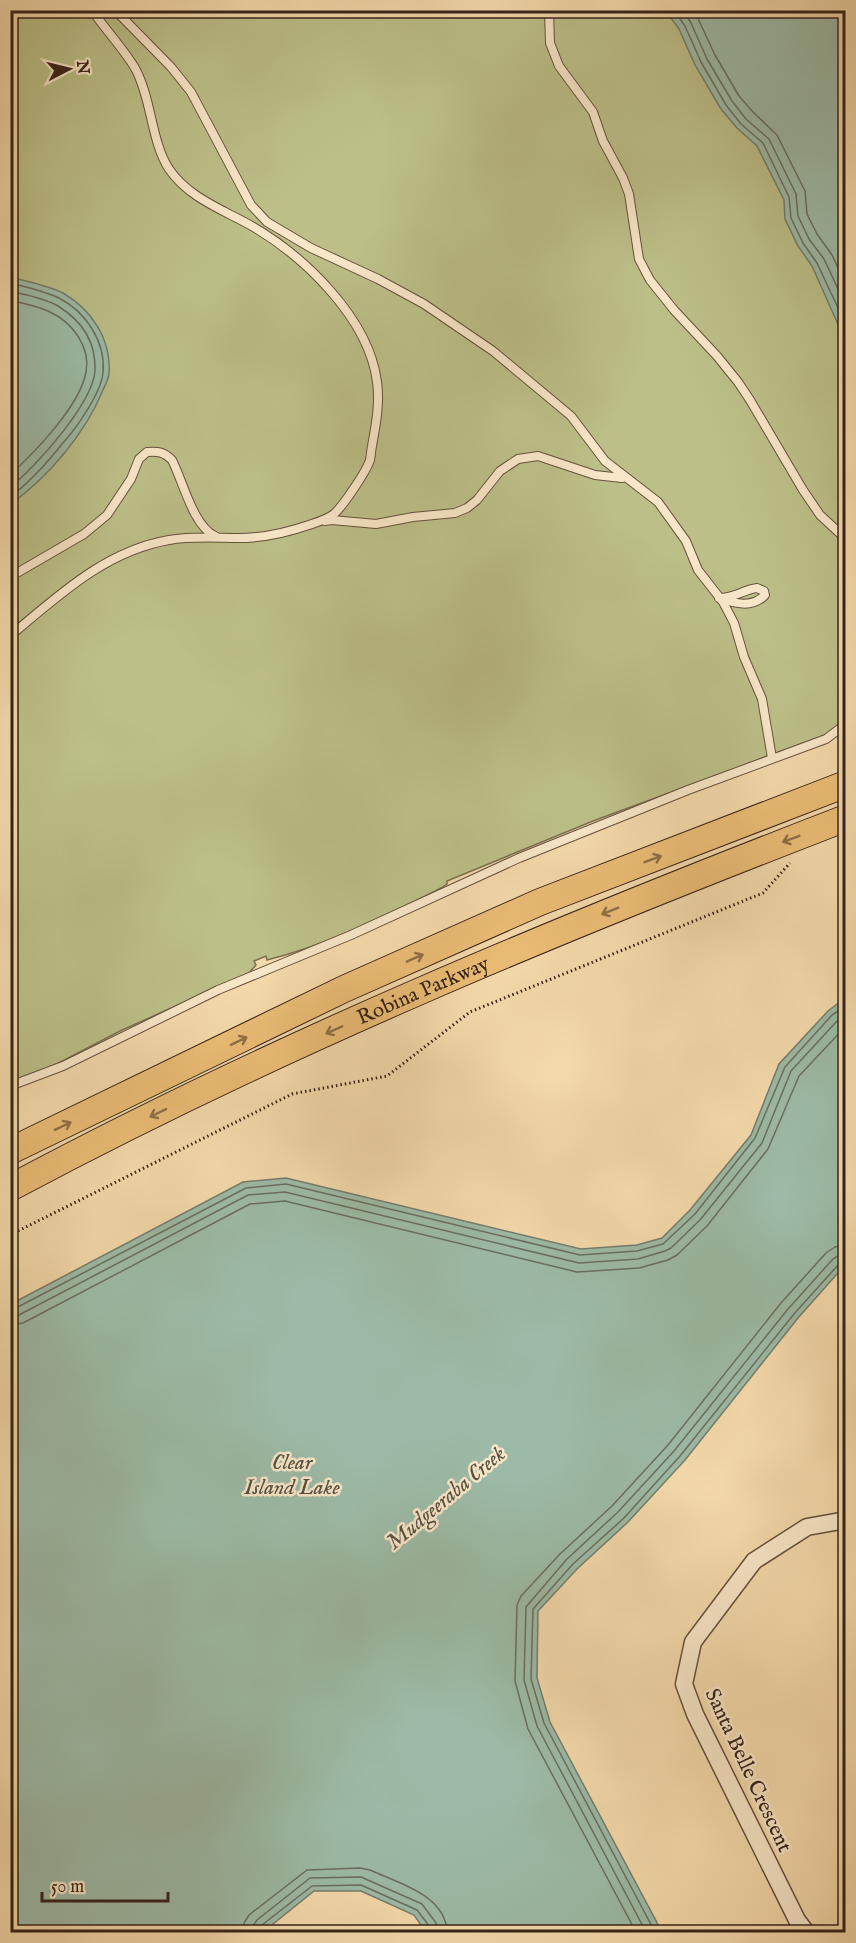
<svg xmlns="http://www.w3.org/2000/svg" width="856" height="1943" font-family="'IM FELL English',serif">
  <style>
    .green { fill: #bcbf88; stroke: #7a7051; stroke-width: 1.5 }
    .water { fill: #9cbaa6; stroke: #747d6e; stroke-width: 1.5 }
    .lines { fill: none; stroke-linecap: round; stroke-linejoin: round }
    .shore { stroke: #6a6e60; stroke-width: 1.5 }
    .lane-casing { stroke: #66503e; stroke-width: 10 }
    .street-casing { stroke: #66503e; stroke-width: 19 }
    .primary-casing { stroke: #37221a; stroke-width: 28 }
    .path { stroke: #37221a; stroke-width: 3; stroke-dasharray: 1.5 3; stroke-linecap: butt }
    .lane { stroke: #f8e6c8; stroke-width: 8 }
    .street { stroke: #f8e6c8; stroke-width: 16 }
    .primary { stroke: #eabc75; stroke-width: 26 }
    .oneway { stroke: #906f48 }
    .labels { text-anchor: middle; stroke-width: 5; stroke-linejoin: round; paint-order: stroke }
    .street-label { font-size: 21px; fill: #37221a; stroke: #f8e6c8 }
    .water-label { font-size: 22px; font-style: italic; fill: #555044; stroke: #f8e6c8 }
  </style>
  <rect width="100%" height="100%" fill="#f4d9aa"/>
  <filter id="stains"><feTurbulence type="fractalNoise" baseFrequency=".00333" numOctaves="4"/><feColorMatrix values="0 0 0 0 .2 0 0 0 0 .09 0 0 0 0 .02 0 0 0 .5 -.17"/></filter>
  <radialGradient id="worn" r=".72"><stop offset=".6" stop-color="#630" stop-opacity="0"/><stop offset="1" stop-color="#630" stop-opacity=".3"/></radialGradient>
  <path class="green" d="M11 11H845V728L593 821 447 881V884L441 888C385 916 328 945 267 960L266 956 254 961 256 965 249 973 120 1031 11 1088Z"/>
  <g class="water">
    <path d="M666 11H845V340L812 266 798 246 785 219 784 200 757 146 737 128 721 109 695 65 679 29Z"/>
    <path d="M10 277C28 282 48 285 63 293 92 310 111 339 109 373 109 379 105 385 103 390 85 434 49 476 11 504Z"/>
    <path d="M845 998V1265L798 1318 685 1460 628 1522 577 1569 538 1611 537 1678 550 1722 662 1932H426L414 1915 361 1891H314L263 1932H11V1304L243 1182 286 1178 581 1249 637 1245 662 1238 690 1210 751 1135 779 1064 828 1011Z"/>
  </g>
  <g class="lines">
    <g class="shore">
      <path d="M674 10 685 26 701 62 726 105 741 124 763 143 789 197 791 218 803 243 817 263 846 325"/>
      <path d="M683 10 691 23 707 59 732 101 746 119 769 139 796 194 798 216 809 239 824 259 846 306"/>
      <path d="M694 10 715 55 739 96 753 112 777 135 805 191 807 214 817 234 832 255 846 285"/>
      <path d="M10 283C27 287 44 291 59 298 86 312 106 342 103 373 101 393 76 429 62 444 47 463 30 482 10 497"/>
      <path d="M10 291C26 295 45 298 58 306 82 321 96 342 95 370 94 402 35 468 10 487"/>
      <path d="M10 300C24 304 38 306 50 312 72 322 91 347 86 372 80 406 35 452 10 475"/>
      <path d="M10 1309 16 1308 246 1188 286 1184 580 1255 637 1251 663 1244 695 1214 755 1138 785 1067 832 1015 846 1006"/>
      <path d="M10 1316 19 1315 248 1195 285 1192 579 1263 638 1259 665 1251 671 1248 700 1220 762 1143 791 1071 837 1021 846 1015"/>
      <path d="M10 1325 23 1323 250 1204 285 1201 577 1272 639 1268 668 1260 677 1255 707 1226 768 1149 799 1076 846 1026"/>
      <path d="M243 1932 244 1923 249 1915 307 1870 360 1868 370 1870C398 1883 446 1895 447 1932"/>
      <path d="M252 1932 253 1926 257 1920 310 1878 361 1877 422 1904 436 1923 438 1932"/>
      <path d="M260 1932 262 1925 312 1886 361 1885 417 1910 430 1927V1932"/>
      <path d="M636 1932 528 1729 515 1681 517 1605 521 1596 560 1554 612 1506 668 1445 781 1303 826 1253 835 1247 846 1245"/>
      <path d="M646 1932 537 1726 524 1680 526 1607 567 1559 618 1512 674 1451 788 1309 833 1259 838 1256 846 1254"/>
      <path d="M655 1932 544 1723 531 1679 533 1609 573 1564 624 1518 680 1456 794 1314 839 1264 846 1262"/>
    </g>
    <defs>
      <g id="lane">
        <path d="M115 10 171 67 191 92 251 205 267 222 311 248 378 279 424 304 493 351 571 416 605 461 658 502 686 541 698 570 723 602 734 623 744 657 762 699 772 758"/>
        <path d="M549 10 550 43 559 66 593 112 603 141 623 178 629 194 639 259 650 280 674 310 717 356 738 382 750 400 803 490 820 515 846 539"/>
        <path d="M325 521 332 520 376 524 413 517 455 513 467 508 477 500 500 471 518 459 538 456 595 475 622 478"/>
        <path d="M10 577 84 534 107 515 131 479 139 459 147 452C158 451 164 452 172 460 183 481 193 526 215 536"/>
        <path d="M757 588 764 591 765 595C752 609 734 603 719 598 736 598 742 590 757 588Z"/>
        <path d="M10 636C58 596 105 551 169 540 192 536 216 538 239 538 262 538 289 532 312 524 318 522 329 518 334 514 343 506 366 472 370 460 371 456 371 450 372 446 376 424 380 403 377 382 369 318 303 255 250 225 221 209 188 197 169 169 151 141 152 101 136 70 127 53 104 28 92 10"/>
        <path d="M10 1086 63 1066 218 990 351 935 519 858 688 790 826 739 846 724"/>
      </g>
      <path id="street" d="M806 1932 797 1920 695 1714 684 1684 693 1642 754 1561 807 1527 846 1520"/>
      <g id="primary">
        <path d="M10 1151 344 989 540 902 846 784"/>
        <path id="s1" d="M10 1188C279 1044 561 928 846 818"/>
      </g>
    </defs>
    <use href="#lane" class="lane-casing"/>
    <use href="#street" class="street-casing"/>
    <use href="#primary" class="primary-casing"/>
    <path class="path" d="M10 1235 292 1094 387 1076 470 1012 763 893 790 863"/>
    <use href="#lane" class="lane"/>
    <use href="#street" class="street"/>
    <use href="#primary" class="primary"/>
  </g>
  <defs><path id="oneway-shaft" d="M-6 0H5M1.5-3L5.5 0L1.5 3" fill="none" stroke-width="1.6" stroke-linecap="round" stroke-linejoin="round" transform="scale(1.5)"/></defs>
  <g class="oneway">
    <use href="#oneway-shaft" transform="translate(791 839) rotate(159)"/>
    <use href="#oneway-shaft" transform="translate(653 859) rotate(-21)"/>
    <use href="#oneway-shaft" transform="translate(610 911) rotate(158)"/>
    <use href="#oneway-shaft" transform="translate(415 958) rotate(-24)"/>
    <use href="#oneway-shaft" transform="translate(334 1030) rotate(156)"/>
    <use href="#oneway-shaft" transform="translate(239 1041) rotate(-26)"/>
    <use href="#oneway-shaft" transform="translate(158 1113) rotate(154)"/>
    <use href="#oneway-shaft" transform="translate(63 1126) rotate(-26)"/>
  </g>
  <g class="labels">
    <g class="street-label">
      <text dy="7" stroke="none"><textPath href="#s1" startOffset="458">Robina Parkway</textPath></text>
      <text transform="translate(749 1770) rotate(65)" y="7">Santa Belle Crescent</text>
    </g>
    <g class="water-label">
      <text x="292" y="1469">Clear<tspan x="292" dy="25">Island Lake</tspan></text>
      <text transform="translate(445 1497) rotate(-40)" y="8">Mudgeeraba Creek</text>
    </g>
  </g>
  <rect width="856" height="1943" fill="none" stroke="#f4d9aa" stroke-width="36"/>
  <rect x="12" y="12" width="832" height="1919" fill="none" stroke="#37221a" stroke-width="3"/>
  <rect x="18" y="18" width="820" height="1907" fill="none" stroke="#37221a" stroke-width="1.5"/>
  <g transform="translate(69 69) rotate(83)" stroke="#f8e6c8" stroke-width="4.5" paint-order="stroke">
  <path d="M0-4.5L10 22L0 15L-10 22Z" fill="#37221a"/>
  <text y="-9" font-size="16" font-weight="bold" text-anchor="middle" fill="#37221a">N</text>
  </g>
  <path d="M42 1892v9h126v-9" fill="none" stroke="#37221a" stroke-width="3"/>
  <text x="51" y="1892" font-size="18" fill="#37221a" stroke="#f8e6c8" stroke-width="4.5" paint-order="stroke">50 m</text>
  <rect width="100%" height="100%" filter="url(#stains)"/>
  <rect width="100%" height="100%" fill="url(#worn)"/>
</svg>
